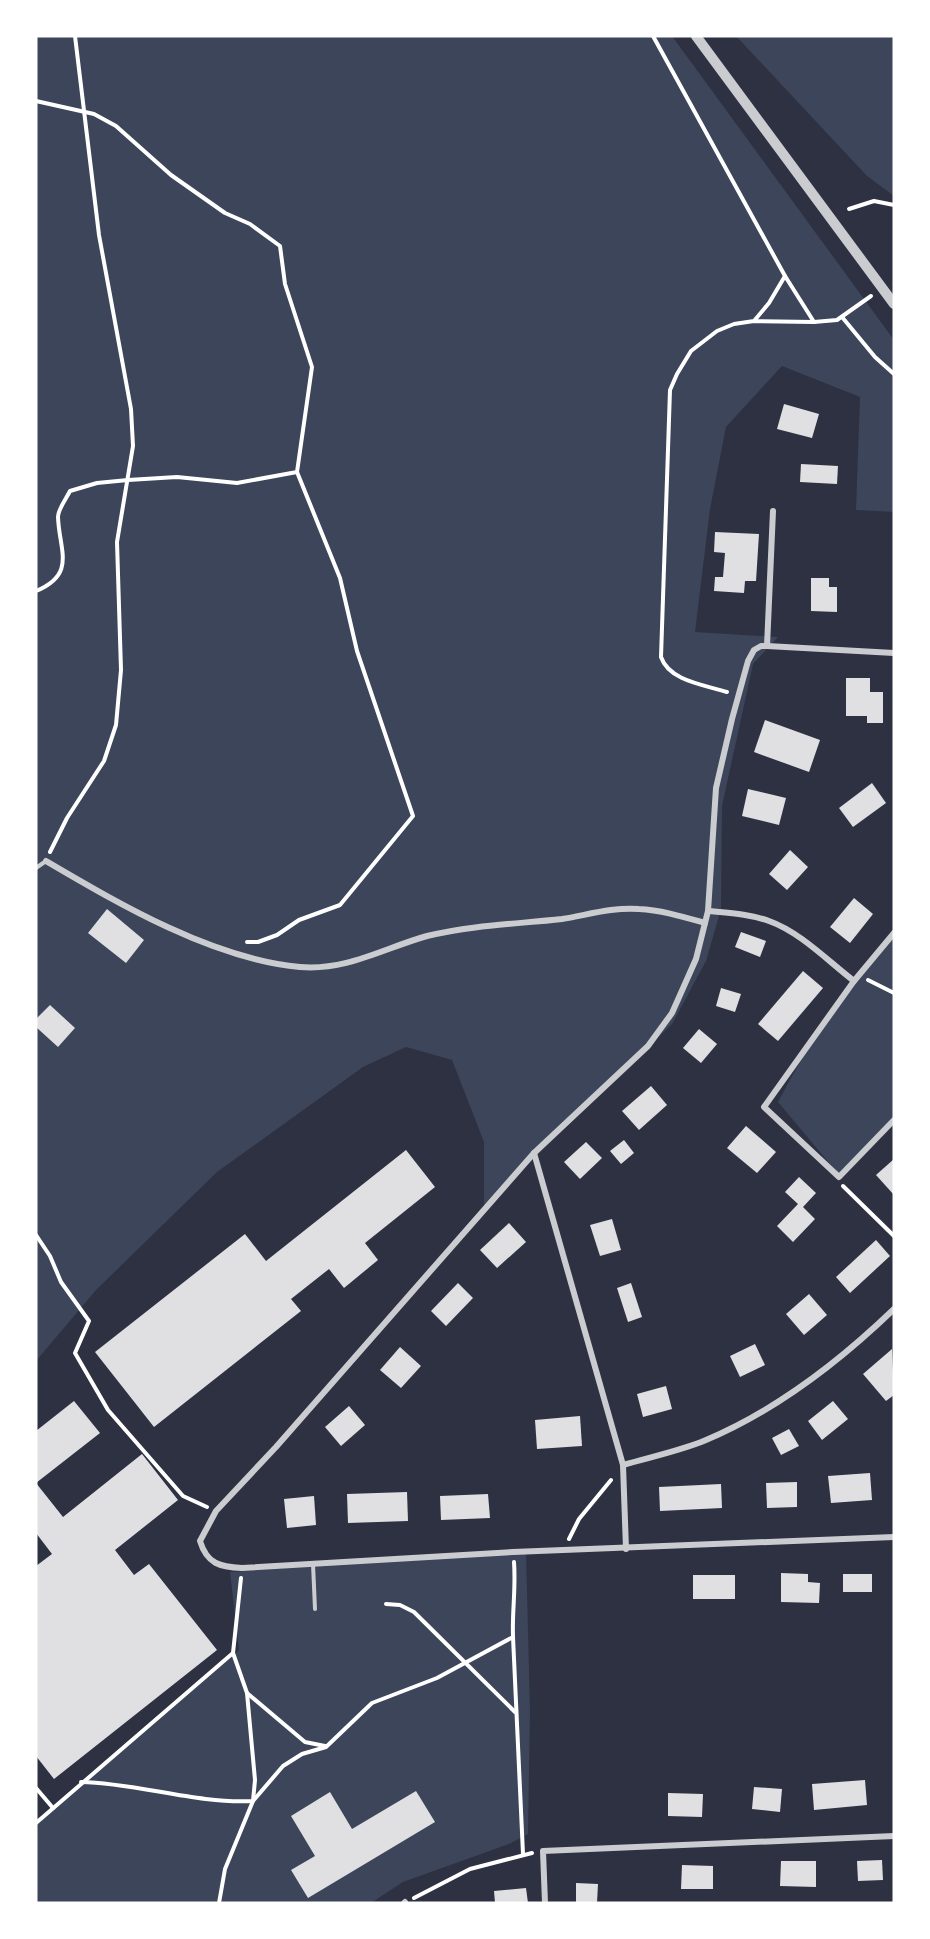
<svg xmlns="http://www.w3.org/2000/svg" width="930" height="1939" font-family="Roboto,sans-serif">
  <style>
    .green { fill: #3c4559 }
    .building { fill: #e0e0e3 }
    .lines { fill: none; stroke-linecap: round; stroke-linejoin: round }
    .path { stroke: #fff; stroke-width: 4 }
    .service { stroke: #caccd0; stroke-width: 4 }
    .minor { stroke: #caccd0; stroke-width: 6 }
    .tertiary { stroke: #caccd0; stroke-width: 10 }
  </style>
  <rect width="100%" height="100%" fill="#2d3142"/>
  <g class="green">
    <path d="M36 36H672L894 340V512L856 510 860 397 782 366 726 427 710 509 695 632 778 637 753 664 722 806 721 909 706 961 672 1024 484 1207V1142L452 1060 406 1047 363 1067 217 1172 96 1290 36 1361Z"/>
    <path d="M736 36H894V196L867 176Z"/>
    <path d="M894 936V1120L840 1176 778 1102C809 1042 848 985 894 936Z"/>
    <path d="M526 1550 530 1711 528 1834 509 1844 403 1882 371 1903H36V1825L239 1650 230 1572Z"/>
  </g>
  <g class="building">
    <path d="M784 404 819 414 812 438 777 429Z"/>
    <path d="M801 464 838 466 837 484 800 482Z"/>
    <path d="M715 532 759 534 756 581H745L744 593 714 591 715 577H723L725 553 714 552Z"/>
    <path d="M811 578H829V587H837V612L811 611Z"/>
    <path d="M846 678H870V692H883V723H867V716H846Z"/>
    <path d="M765 720 820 740 809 772 754 752Z"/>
    <path d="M872 783 886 803 853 827 839 808Z"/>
    <path d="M748 789 786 798 779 825 742 816Z"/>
    <path d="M790 850 808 867 787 890 769 874Z"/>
    <path d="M854 898 873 914 850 943 830 927Z"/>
    <path d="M107 909 144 940 126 963 88 933Z"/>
    <path d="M741 932 766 941 760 957 735 947Z"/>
    <path d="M803 971 823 988 778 1041 758 1024Z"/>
    <path d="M721 988 741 994 735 1012 716 1006Z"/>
    <path d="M50 1005 75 1028 58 1047 36 1027V1019Z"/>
    <path d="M699 1029 717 1044 701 1063 683 1048Z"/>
    <path d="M651 1086 667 1105 639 1130 622 1111Z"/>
    <path d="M746 1126 776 1152 757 1173 727 1148Z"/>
    <path d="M624 1140 634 1153 621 1164 610 1151Z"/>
    <path d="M586 1142 602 1158 580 1179 564 1162Z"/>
    <path d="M406 1150 435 1187 365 1243 378 1260 344 1288 329 1269 291 1299 301 1311 154 1427 95 1352 245 1234 266 1261Z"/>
    <path d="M894 1159V1195L876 1175Z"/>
    <path d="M799 1177 816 1193 803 1207 815 1219 793 1242 777 1226 798 1204 785 1192Z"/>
    <path d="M612 1219 621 1250 600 1256 590 1225Z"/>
    <path d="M509 1223 526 1242 497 1268 480 1250Z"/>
    <path d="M876 1240 890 1256 850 1293 836 1277Z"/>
    <path d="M458 1283 473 1298 446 1326 431 1311Z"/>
    <path d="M631 1283 642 1317 628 1322 617 1288Z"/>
    <path d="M809 1294 827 1315 804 1335 786 1314Z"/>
    <path d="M755 1344 765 1365 740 1377 730 1356Z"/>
    <path d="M400 1347 421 1366 401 1388 380 1370Z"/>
    <path d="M892 1349 894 1395 886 1401 863 1374Z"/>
    <path d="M666 1386 672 1409 643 1417 637 1394Z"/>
    <path d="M74 1401 100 1433 36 1483V1431Z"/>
    <path d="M833 1401 848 1419 822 1440 808 1421Z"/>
    <path d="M349 1406 365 1425 341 1446 325 1427Z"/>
    <path d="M580 1416 582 1446 537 1449 535 1420Z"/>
    <path d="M789 1429 799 1446 781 1455 772 1438Z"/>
    <path d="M142 1454 178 1500 115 1550 134 1575 149 1564 217 1650 54 1779 36 1756V1566L52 1554 36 1533V1483L63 1517Z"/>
    <path d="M870 1473 872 1500 831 1503 828 1476Z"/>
    <path d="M797 1482V1507L767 1508 766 1483Z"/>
    <path d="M721 1484 722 1508 660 1511 659 1487Z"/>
    <path d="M407 1492 408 1521 348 1523 347 1494Z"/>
    <path d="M488 1494 490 1518 441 1520 440 1496Z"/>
    <path d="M314 1496 316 1525 287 1528 284 1499Z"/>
    <path d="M781 1573 808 1574V1582L820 1583 819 1603 781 1602Z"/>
    <rect x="843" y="1574" width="29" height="18"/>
    <rect x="693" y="1575" width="42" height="24"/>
    <path d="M865 1780 867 1805 814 1810 812 1784Z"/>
    <path d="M754 1787 782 1789 780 1812 752 1809Z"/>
    <path d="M416 1791 435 1822 308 1898 291 1870 315 1856 291 1816 330 1792 352 1829Z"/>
    <path d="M668 1793 703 1794 702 1817 668 1816Z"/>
    <path d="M882 1860 883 1880 858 1881 857 1861Z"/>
    <path d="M781 1861H816V1887L780 1886Z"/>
    <path d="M682 1865 713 1866V1889H681Z"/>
    <path d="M576 1883 598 1884 597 1903H576Z"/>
    <path d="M526 1888 528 1903H495L494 1891Z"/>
  </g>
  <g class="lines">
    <g class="path">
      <path d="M653 36 785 276"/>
      <path d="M36 101 94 114 116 126 171 175 225 213 250 224 280 246 285 284 312 367 297 472 237 483 177 477 128 480 97 483 70 491C66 499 58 509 58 517 59 550 77 574 36 591"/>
      <path d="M849 209 874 201 894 205"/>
      <path d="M842 317 875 357 894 374"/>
      <path d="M814 322 837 320 871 296"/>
      <path d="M727 692C705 685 669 681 661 657L670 390 677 374 691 351 717 331 734 324 754 321 814 322 785 276 769 303 754 321"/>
      <path d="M50 852 67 818 104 761 116 725 121 670 117 542 133 446 131 409 99 235 75 36"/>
      <path d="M247 942H258L277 935 299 920 340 905 413 816 357 651 340 578 297 472"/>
      <path d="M868 980 894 993"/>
      <path d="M843 1186 894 1236"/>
      <path d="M36 1235 50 1256 61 1282 89 1321 75 1353 108 1410 183 1496 207 1507"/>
      <path d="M569 1539 579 1519 611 1480"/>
      <path d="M514 1562C516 1589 512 1611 513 1637L523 1854"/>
      <path d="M386 1604 400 1605 414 1612 515 1712"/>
      <path d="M247 1693 305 1742 325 1746"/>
      <path d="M81 1782C138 1783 195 1804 253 1801L283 1766 302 1754 326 1747 372 1703 437 1678 513 1637"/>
      <path d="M36 1788 53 1808"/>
      <path d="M36 1823 233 1653 241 1578"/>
      <path d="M414 1898 470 1869 532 1853"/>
      <path d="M219 1903 225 1869 253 1801 255 1780 247 1693 233 1653"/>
    </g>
    <g class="service">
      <path d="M36 868 46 861"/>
      <path d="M313 1564 315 1609"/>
    </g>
    <g class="minor">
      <path d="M767 646 773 511"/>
      <path d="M894 653 767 646H761L754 650 748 661 732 719 716 788 708 911 696 959 672 1013 648 1046 534 1153 276 1447 216 1511 200 1541C207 1564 220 1567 242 1568L513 1552 894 1537"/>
      <path d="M46 861C121 905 213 959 300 967 347 971 384 948 427 936 472 925 517 924 562 919 587 915 613 907 639 909 661 910 684 917 705 923"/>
      <path d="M708 911C729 913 750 914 769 921 800 932 828 961 854 981"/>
      <path d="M894 933 854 981 764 1107 839 1177 894 1120"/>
      <path d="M534 1153 623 1465 626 1549"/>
      <path d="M623 1465C650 1457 680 1451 706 1440 777 1410 839 1362 894 1309"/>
      <path d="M404 1903 405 1902"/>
      <path d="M545 1903 543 1851 894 1836"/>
    </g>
    <path class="tertiary" d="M696 36 894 304"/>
  </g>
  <rect width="930" height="1939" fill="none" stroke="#ffffff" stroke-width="75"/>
</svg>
